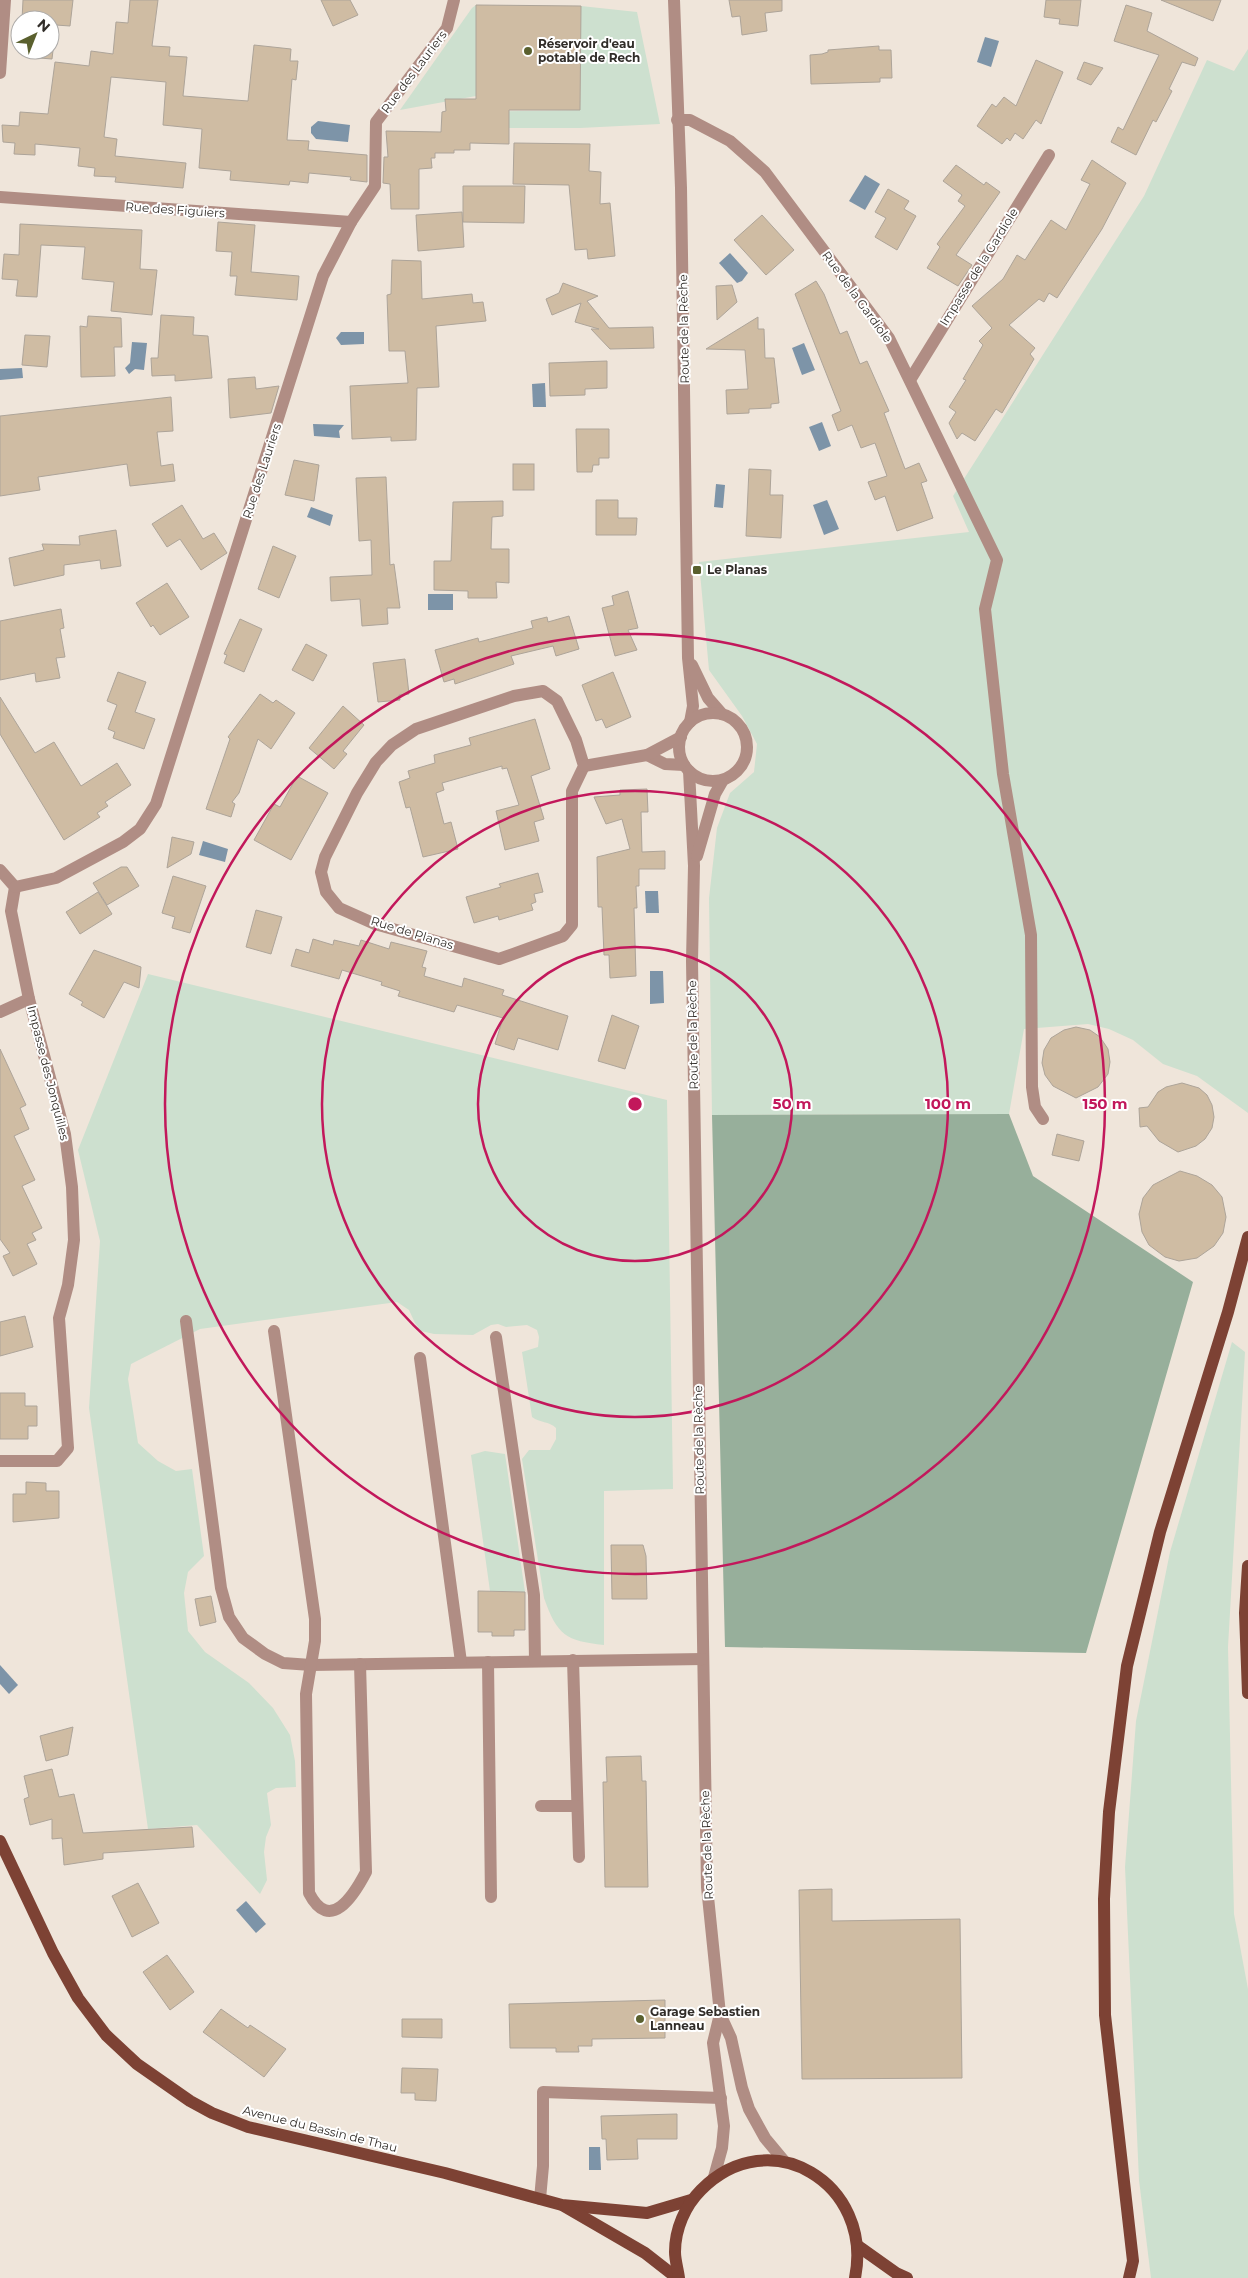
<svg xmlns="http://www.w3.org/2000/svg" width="1248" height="2278" font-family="Montserrat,sans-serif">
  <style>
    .green { fill: #cde0cf }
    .forest { fill: #97af9b }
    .water { fill: #7d94a8 }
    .building { fill: #cfbca3; stroke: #ada499 }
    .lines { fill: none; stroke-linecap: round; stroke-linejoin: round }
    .minor { stroke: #b08d84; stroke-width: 12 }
    .major { stroke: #7d4234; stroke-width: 12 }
    .ring { fill: none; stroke: #c2185b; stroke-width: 2.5 }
    .poi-dot { fill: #5a602e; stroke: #fff; stroke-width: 2 }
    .labels { text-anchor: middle; stroke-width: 4; stroke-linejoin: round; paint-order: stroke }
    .poi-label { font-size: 12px; font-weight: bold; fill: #312d29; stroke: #fff; text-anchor: start }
    .street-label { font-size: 12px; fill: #312d29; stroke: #fff }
    .centre { fill: #c2185b; stroke: #fff; stroke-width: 2.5 }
    .ring-label { font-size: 15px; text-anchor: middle; font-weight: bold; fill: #c2185b; stroke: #fff; stroke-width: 4; stroke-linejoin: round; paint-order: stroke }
  </style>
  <rect width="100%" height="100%" fill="#efe5da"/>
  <g class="green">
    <path d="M476 5V96L400 110 472 8Z"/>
    <path d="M581 6 637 12 660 124 580 128H474L473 112 580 110Z"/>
    <path d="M1248 49V1113L1197 1076 1163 1064 1133 1040 1109 1029 1088 1024 1024 1029 1009 1114 712 1115 709 898 717 828 730 793 754 772 757 744 742 716 709 670 699 562 969 532 953 496 1144 196 1207 60 1234 71Z"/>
    <path d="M148 974 667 1100 673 1489 604 1491V1645C566 1641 557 1635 544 1598L522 1459 529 1450H550L556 1439V1428C549 1421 540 1423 532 1417L522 1352 538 1347 539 1337 537 1330 527 1325 506 1327 498 1324 491 1325 473 1335 434 1334 421 1331 415 1323 409 1310 397 1302 200 1329 131 1364 128 1379 138 1443 158 1461 176 1471 192 1469 204 1556 188 1572 184 1593 188 1631 205 1652 249 1683 273 1708 290 1735 295 1761 296 1787 276 1788 267 1793 271 1825 266 1837 264 1852 267 1880 260 1894 197 1825 148 1829 89 1408 100 1241 78 1150Z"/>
    <path d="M1232 1342 1245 1352 1228 1647 1234 1914 1248 1989V2278H1151L1139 2180 1125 1867 1136 1721 1170 1552Z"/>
    <path d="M485 1451 505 1454 525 1592 490 1591 471 1455Z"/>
  </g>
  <path class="forest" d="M1009 1114 1033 1176 1193 1282 1086 1653 725 1647 712 1115Z"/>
  <g class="water">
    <path d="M985 37 999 41 991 67 977 62Z"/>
    <path d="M318 121 350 125 348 142 316 139 311 133V127Z"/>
    <path d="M865 175 880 184 865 210 849 201Z"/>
    <path d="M730 253 748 273 742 281 737 283 719 263Z"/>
    <path d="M341 332H364V344L341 345 336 338Z"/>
    <path d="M132 342 147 343 144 370 135 369 129 374 125 368 130 363Z"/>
    <path d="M804 343 815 370 802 375 792 348Z"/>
    <path d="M22 368 23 378 0 380V369Z"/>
    <path d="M545 383 546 407H533L532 384Z"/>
    <path d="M822 422 831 446 819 451 809 427Z"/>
    <path d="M313 424 344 425 339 431 340 438 314 436Z"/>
    <path d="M716 484 725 485 723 508 714 507Z"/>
    <path d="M827 500 839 529 824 535 813 505Z"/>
    <path d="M311 507 333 515 330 526 307 517Z"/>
    <rect x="428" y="594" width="25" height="16"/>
    <path d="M203 841 228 849 225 862 199 855Z"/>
    <path d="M645 891H658L659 913H646Z"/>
    <path d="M650 971H663L664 1003 650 1004Z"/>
    <path d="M0 1665 18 1685 9 1694 0 1684Z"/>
    <path d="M246 1901 266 1924 256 1933 236 1910Z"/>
    <path d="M589 2147H600L601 2170H589Z"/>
  </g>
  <g class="building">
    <path d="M23 0H73L70 26 56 25 52 59 27 57 28 50H50V20H22Z"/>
    <path d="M130 0H158L152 46 170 47 169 56 187 57 183 96 248 101 254 45 291 49 290 61H298L296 80 292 79 287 140 309 141 308 150 367 155V182L350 180 351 177 309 173 308 183 290 181 289 185 230 180 231 171 199 168 202 129 163 125 166 82 111 77 104 137 117 139 115 156 186 163 183 188 115 182 116 177 94 176 95 168 78 166 80 148 35 144V155L14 154 15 143 3 142 2 125 19 126 20 112 48 114 55 62 89 66 91 51 113 54 116 22 128 23Z"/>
    <path d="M321 0H350L358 15 333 26Z"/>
    <path d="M729 0H782V11L765 13 767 31 742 35 740 16 732 17Z"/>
    <path d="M1046 0H1081L1078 26 1059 24 1060 19 1044 17Z"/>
    <path d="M1161 0H1221L1213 21Z"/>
    <path d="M476 5 581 6 580 110H509V144L470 143V150H454V153H435V158H431L432 168 419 169V209H391L390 184 383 183 384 157H388L386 131 441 132 442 112 446 111 445 99H476Z"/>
    <path d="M1126 5 1152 13 1147 31 1198 58 1195 66 1182 62 1169 89 1172 91 1156 122 1153 120 1136 155 1111 142 1118 127 1123 130 1159 55 1114 41Z"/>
    <path d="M879 46V50H891L892 78H880V82L811 84 810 55 822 54 828 52V50Z"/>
    <path d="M1036 60 1063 72 1041 124 1036 120 1023 139 1015 133 1010 141 1007 138 1002 144 977 126 992 104 996 107 1004 97 1016 106Z"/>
    <path d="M1084 62 1103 68 1091 85 1077 79Z"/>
    <path d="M514 143 590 144 589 171 601 172 600 204 610 203 615 256 588 259 587 249 575 250 569 185 513 184Z"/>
    <path d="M1092 160 1126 183 1102 229 1057 298 1049 293 1044 302 1039 299 1009 325 1035 348 1030 354 1034 359 1002 413 996 409 975 441 962 433 957 439 949 423 956 412 949 407 966 380 963 379 983 345 979 341 992 328 972 306 1003 279 1017 255 1025 260 1051 220 1066 230 1090 184 1081 180Z"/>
    <path d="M956 165 984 185 986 182 1000 192 956 255 972 265 958 286 927 268 940 247 937 244 965 206 958 201 962 195 943 181Z"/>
    <path d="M463 186H525L524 223 463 222Z"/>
    <path d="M888 189 909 201 904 209 916 216 897 250 875 237 886 218 875 212Z"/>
    <path d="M462 212 464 247 418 251 416 215Z"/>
    <path d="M762 215 794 250 766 275 734 240Z"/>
    <path d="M218 222 255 225 251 272 299 276 297 300 235 295 237 276H230L232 252 216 251Z"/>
    <path d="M20 224 142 230 140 269 157 270 152 315 111 311 114 282 82 279 85 247 41 245 37 297 16 296 18 280 2 279 4 254 19 255Z"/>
    <path d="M392 260 421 261 422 299 472 294 473 303 483 302 486 321 436 326 439 387 417 388 416 440 391 441V437L352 439 350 386 408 383 405 351H389L387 295 391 294Z"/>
    <path d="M816 281 824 294 840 334 847 331 860 364 867 361 889 411 884 413 905 469 919 463 927 481 921 483 933 518 897 531 885 496 875 500 868 482 887 476 875 443 861 448 852 425 838 431 832 415 841 411 795 294Z"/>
    <path d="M563 283 598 296 587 301 609 328 653 327 654 348 610 349 591 329H599L575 322 581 303 552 315 546 299 559 293Z"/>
    <path d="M732 285 737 302 717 320 716 286Z"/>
    <path d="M161 315 194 317 193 335 208 336 212 378 175 381V375L152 376 151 358H158Z"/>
    <path d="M88 316 121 318 122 347H114L115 376 81 377 80 326 87 327Z"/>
    <path d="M758 317V329H764L765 358H774L779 403 771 404V408L749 409V413L727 414 726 390 748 389 745 350 706 349Z"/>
    <path d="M25 335 50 336 47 367 22 365Z"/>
    <path d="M607 361V388L585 389V395L550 396 549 363Z"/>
    <path d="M255 377 256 389 279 386 271 413 230 418 228 379Z"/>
    <path d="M171 397 173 431 157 432 161 466 173 464 175 481 130 486 127 464 38 477 40 490 0 496V416Z"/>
    <path d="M576 429H609V458H599V465H593L592 472H577Z"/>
    <path d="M294 460 319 465 314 501 285 495Z"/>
    <rect x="513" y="464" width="21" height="26"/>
    <path d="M749 469 771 470 770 495H783L781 538 746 536Z"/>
    <path d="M386 477 390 565 394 564 400 608H387L388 624 362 626 360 599 331 601 330 577 372 575 371 540 359 541 356 478Z"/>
    <path d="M596 500H618V518H637L636 535H596Z"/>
    <path d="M503 501V516L492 517 491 549H509V583L496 582 497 598H468V591L434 590V561H451L453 502Z"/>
    <path d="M182 505 203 539 214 533 227 553 201 570 180 539 167 547 152 524Z"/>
    <path d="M116 530 121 566 101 569 100 560 64 565V575L14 586 9 558 44 550 42 544 80 545 79 536Z"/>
    <path d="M273 546 296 556 279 598 258 589Z"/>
    <path d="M167 583 189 617 160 635 153 625 151 627 136 603Z"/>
    <path d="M628 591 638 628 628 630 637 650 615 656 602 608 614 605 612 596Z"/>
    <path d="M61 609 64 628 60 629 65 657 56 658 60 678 36 682 35 673 0 680V621Z"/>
    <path d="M569 616 579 649 556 656 553 646 511 656 514 664 455 684 454 679 444 682 435 650 478 638 479 642 533 628 531 621 547 617 548 622Z"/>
    <path d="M240 619 262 629 244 672 224 663 227 655 224 654Z"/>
    <path d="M306 644 327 655 313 681 292 670Z"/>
    <path d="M405 659 409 694 399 695 400 700 378 702 373 663Z"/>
    <path d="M118 672 146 682 135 712 155 719 144 749 113 738 115 732 108 729 117 705 107 701Z"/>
    <path d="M613 672 631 717 606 728 602 719 596 721 582 685Z"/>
    <path d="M260 694 273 703 276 700 295 713 271 749 258 739 239 793 232 802 235 804 231 817 206 809 230 739 228 737Z"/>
    <path d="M0 697 35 753 54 742 81 786 117 763 131 785 105 802 108 806 97 813 100 817 64 840 0 734Z"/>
    <path d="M343 706 364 725 343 751 347 754 334 769 309 748Z"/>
    <path d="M535 719 550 769 531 776 544 819 534 822 539 841 505 850 496 811 519 805 507 768 502 769V766L442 783 444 790 436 793 444 824 451 822 458 849 423 857 410 807 406 808 399 782 410 778 408 771 435 763 434 755 471 745 469 738Z"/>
    <path d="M297 776 328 793 291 860 254 840 274 804 280 807Z"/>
    <path d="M647 789 648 812H641L642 852 665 851V869H639V886H636L637 908H634L636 976 610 978 609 955H604L602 907H598L597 857 630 849 622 819 606 824 594 797 620 795V790Z"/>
    <path d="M172 837 194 842 191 854 167 868Z"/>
    <path d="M121 867H127L139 886 107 905 93 883Z"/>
    <path d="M538 873 543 892 534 894 536 902 531 904 533 910 499 920 498 916 474 923 466 897 501 887 499 884Z"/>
    <path d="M173 876 206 886 190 933 172 928 175 917 162 913Z"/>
    <path d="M98 892 112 914 80 934 66 912Z"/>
    <path d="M256 910 282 917 271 954 246 947Z"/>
    <path d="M313 939 333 945 334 940 359 946 361 940 389 949 391 942 427 951 422 967 426 968 424 976 462 987 464 978 504 990 502 995 568 1016 558 1050 518 1038 514 1050 495 1044 503 1018 457 1005 454 1012 398 996 400 991 381 985 382 982 342 970 339 979 291 966 296 949 309 953Z"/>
    <path d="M94 950 141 967 139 988 124 982 104 1018 81 1005 83 1002 69 994Z"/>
    <path d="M612 1015 639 1026 625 1069 598 1061Z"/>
    <path d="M1076 1027 1090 1030 1100 1037 1108 1049 1110 1062 1108 1074 1098 1087 1076 1098 1053 1086 1045 1075 1042 1063 1044 1050 1051 1038 1064 1030Z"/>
    <path d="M0 1049 26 1105 20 1108 29 1129 14 1136 35 1180 22 1186 42 1228 32 1233 36 1240 27 1244 37 1264 13 1276 3 1256 10 1253 0 1239Z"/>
    <path d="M1182 1083 1199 1088 1207 1095 1212 1105 1214 1117 1212 1128 1205 1139 1196 1146 1178 1152 1159 1141 1147 1126 1140 1127 1139 1108 1148 1107 1158 1092 1166 1087Z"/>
    <path d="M1057 1134 1084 1141 1079 1161 1052 1155Z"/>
    <path d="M1180 1171 1197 1176 1212 1185 1222 1197 1226 1217 1223 1233 1214 1246 1197 1258 1179 1261 1165 1257 1149 1245 1142 1232 1139 1214 1143 1198 1153 1185Z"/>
    <path d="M25 1316 33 1347 0 1356V1322Z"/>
    <path d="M0 1393H25V1406H37V1426H28V1439H0Z"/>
    <path d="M26 1482 46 1483V1491H59V1518L13 1522V1494H26Z"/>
    <path d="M611 1545H643L646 1556 647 1599H612Z"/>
    <path d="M478 1591 525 1592V1630H514V1636H492V1632H478Z"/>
    <path d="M211 1596 216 1622 200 1626 195 1599Z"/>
    <path d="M73 1727 68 1755 46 1761 40 1736Z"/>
    <path d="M641 1756 642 1781H646L648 1887H605L603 1782H607L606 1757Z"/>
    <path d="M52 1769 59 1797 74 1794 83 1833 192 1827 194 1847 103 1853V1859L64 1865 62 1838 52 1839V1819L30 1825 24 1799 29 1797 24 1776Z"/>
    <path d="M138 1883 159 1923 132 1937 112 1896Z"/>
    <path d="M832 1889V1921L960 1919 962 2078 802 2079 799 1890Z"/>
    <path d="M167 1955 194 1992 170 2010 143 1972Z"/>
    <path d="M665 2000V2038L592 2039V2046H578L579 2052H556V2048H510L509 2004Z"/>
    <path d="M221 2009 248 2028 250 2025 286 2049 264 2077 203 2032Z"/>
    <path d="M402 2019H442V2038L402 2037Z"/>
    <path d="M402 2068 438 2069 436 2101 415 2100V2093H401Z"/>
    <path d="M677 2114V2139H637L638 2159 607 2160 606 2139H602L601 2116Z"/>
  </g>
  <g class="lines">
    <g class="minor">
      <path d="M674 0 681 188 688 658 693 706 690 722"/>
      <path d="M0 73 5 0"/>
      <path d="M677 120H690L730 141 765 172 889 338 997 560 985 609 1003 774 1031 935 1032 1087 1035 1107 1043 1119"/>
      <path d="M0 197 351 222"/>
      <path d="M910 380 1049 155"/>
      <path d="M692 665 708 698 722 714"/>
      <path d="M543 691 557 701 576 740 584 766 572 791V925L563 936 499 959 375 924 339 908 326 892 321 872 325 857 357 793 376 762 392 745 416 729 514 696Z"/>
      <circle cx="713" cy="747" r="34"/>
      <path d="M647 755 665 764 684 765"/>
      <path d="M584 766 647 755 681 737"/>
      <path d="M689 771 694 866 692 961 707 1887 720 2014 713 2043 724 2126 722 2148 714 2177"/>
      <path d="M697 856 715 794 723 780"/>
      <path d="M0 870 15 887 11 911 29 999 65 1134 72 1187 74 1240 68 1285 59 1318 68 1448 57 1461H0"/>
      <path d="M15 887 56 878 123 842 140 829 156 804 323 276 351 222 375 186 376 122 447 28 454 0"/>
      <path d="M0 1012 29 999"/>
      <path d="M186 1321 221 1588 229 1617 243 1638 265 1654 283 1663 311 1665 703 1659"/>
      <path d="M274 1331 315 1619V1641L306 1694 309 1893C330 1934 354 1895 366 1872L360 1664"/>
      <path d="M496 1337 534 1595 535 1661"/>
      <path d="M420 1358 461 1662"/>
      <path d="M573 1660 579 1857"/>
      <path d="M488 1662 491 1897"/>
      <path d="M541 1806H577"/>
      <path d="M720 2014 731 2038 742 2088 749 2109 765 2138 785 2162"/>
      <path d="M540 2199 543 2166V2092L721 2098"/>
    </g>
    <g class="major">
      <path d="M1248 1566 1245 1613 1248 1693"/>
      <path d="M0 1841 53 1953 78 1998 106 2035 137 2064 190 2101 212 2113 248 2127 445 2173 562 2205 647 2213 691 2200"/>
      <path d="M564 2206 645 2253 677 2278"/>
      <path d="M858 2246 896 2273 907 2278"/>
      <path d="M679 2278C678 2270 675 2260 675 2252 675 2229 685 2206 701 2190 770 2120 874 2184 855 2278"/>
      <path d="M1129 2278 1133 2261 1105 2015 1104 1899 1109 1812 1127 1666 1160 1532 1228 1312 1248 1237"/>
    </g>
  </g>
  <g class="ring">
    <circle cx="635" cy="1104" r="157"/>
    <circle cx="635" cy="1104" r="313"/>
    <circle cx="635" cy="1104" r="470"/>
  </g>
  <g class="poi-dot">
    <circle cx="528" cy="51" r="5"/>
    <rect x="692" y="565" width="10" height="10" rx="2.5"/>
    <circle cx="640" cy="2019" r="5"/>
  </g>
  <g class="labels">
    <g class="poi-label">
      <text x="538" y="48">Réservoir d'eau<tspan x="538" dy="14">potable de Rech</tspan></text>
      <text x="707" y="574">Le Planas</text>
      <text x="650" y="2016">Garage Sebastien<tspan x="650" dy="14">Lanneau</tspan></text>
    </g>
    <g class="street-label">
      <text transform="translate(414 72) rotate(-53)" y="4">Rue des Lauriers</text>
      <text transform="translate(175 210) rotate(4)" y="4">Rue des Figuiers</text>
      <text transform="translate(979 267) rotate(-58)" y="4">Impasse de la Gardiole</text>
      <text transform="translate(857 297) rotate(54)" y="4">Rue de la Gardiole</text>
      <text transform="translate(684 329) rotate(-91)" y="4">Route de la Rèche</text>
      <text transform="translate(262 471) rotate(-72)" y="4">Rue des Lauriers</text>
      <text transform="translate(412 933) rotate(17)" y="4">Rue de Planas</text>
      <text transform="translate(693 1035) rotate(-91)" y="4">Route de la Rèche</text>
      <text transform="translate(48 1073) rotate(76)" y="4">Impasse des Jonquilles</text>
      <text transform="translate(699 1440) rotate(-91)" y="4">Route de la Rèche</text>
      <text transform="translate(707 1845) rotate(-92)" y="4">Route de la Rèche</text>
      <text transform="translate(320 2129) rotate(14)" y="4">Avenue du Bassin de Thau</text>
    </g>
  </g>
  <circle cx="635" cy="1104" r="8" class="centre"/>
  <g class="ring-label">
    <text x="792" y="1109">50 m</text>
    <text x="948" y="1109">100 m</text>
    <text x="1105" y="1109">150 m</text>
  </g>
  <g transform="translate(35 35) rotate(43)"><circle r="24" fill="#ffffff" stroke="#adaba9"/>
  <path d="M0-4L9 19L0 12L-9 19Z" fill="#5a602e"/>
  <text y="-8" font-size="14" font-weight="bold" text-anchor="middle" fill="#312d29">N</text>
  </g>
</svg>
